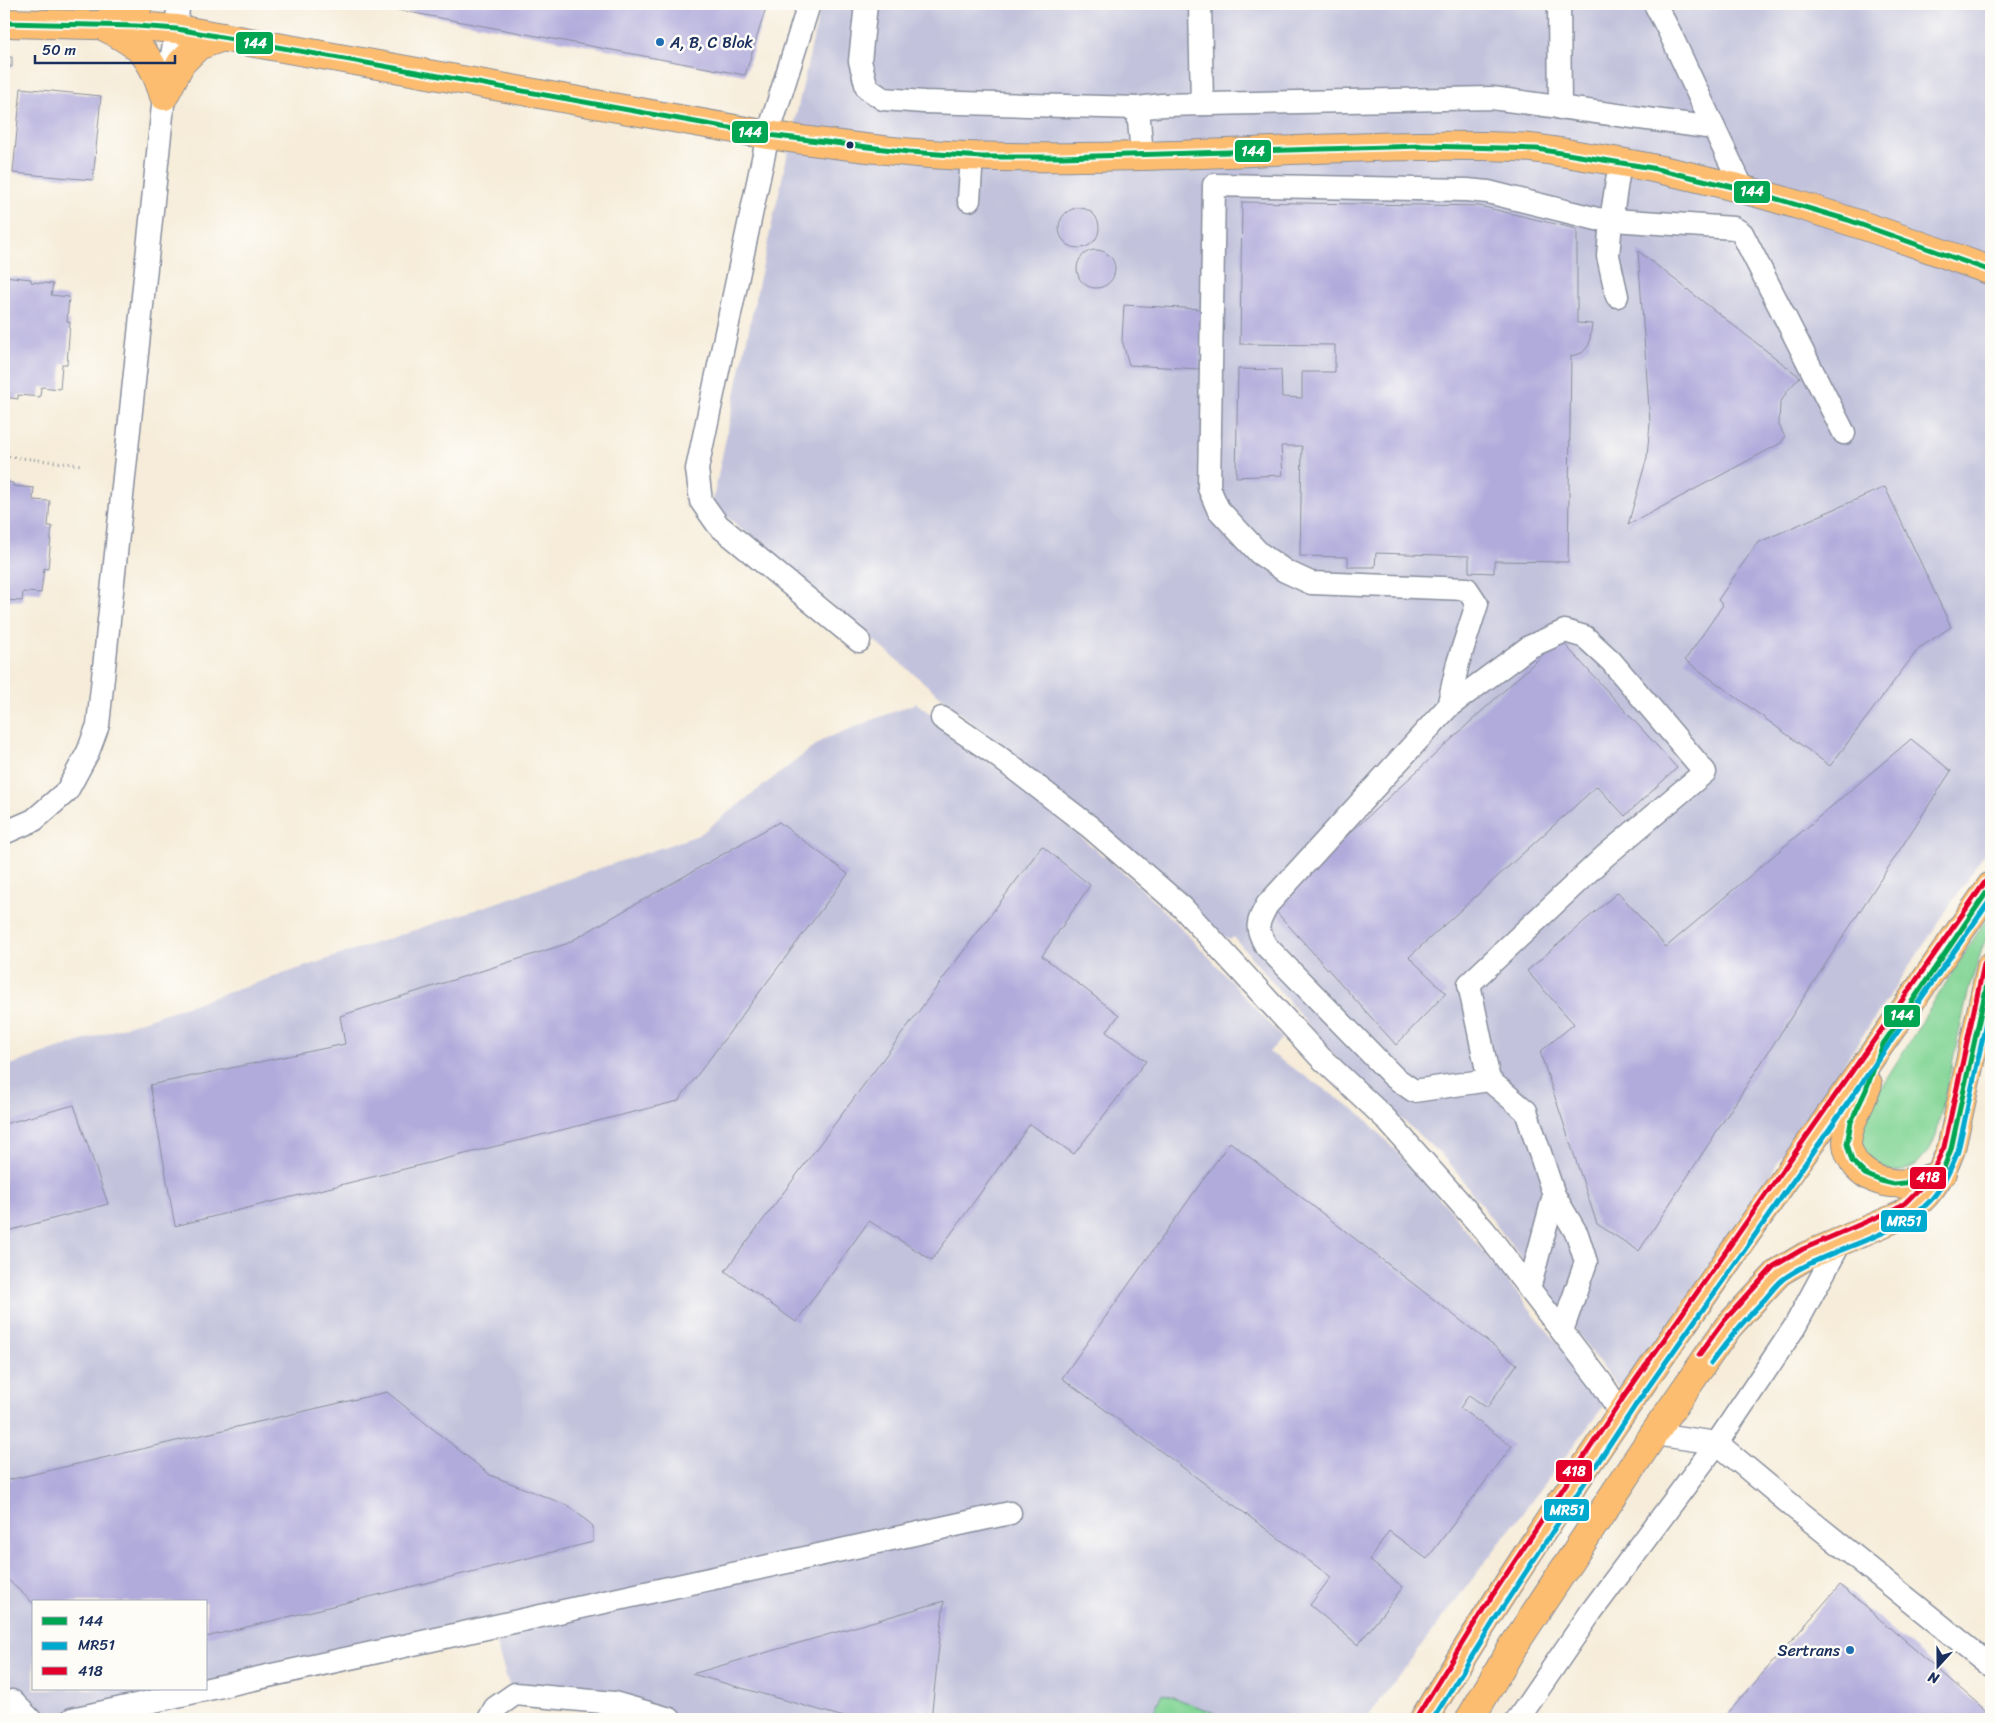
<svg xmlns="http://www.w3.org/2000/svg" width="1995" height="1723" font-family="Sriracha,sans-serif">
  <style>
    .industrial { fill: #c2c2dc; fill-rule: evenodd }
    .green { fill: #83d596; stroke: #4f827a }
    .building { fill: #b1abdb }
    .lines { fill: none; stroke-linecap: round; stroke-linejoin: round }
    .minor-casing { stroke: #888e9c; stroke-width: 25 }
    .major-casing { stroke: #888e9c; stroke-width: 30 }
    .path { stroke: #888e9c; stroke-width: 3; stroke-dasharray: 1 4; stroke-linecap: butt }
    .minor { stroke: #fff; stroke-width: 22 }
    .major { stroke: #fcbd6f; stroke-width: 28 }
    .bus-1-casing { stroke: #fdfcf7; stroke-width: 9 }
    .bus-2-casing { stroke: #fdfcf7; stroke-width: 9 }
    .bus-3-casing { stroke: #fdfcf7; stroke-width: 9 }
    .bus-1 { stroke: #00a651; stroke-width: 5 }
    .bus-2 { stroke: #00a9ce; stroke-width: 5 }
    .bus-3 { stroke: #e4002b; stroke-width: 5 }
    .poi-dot { fill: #1f6fb2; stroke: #fdfcf7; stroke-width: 2 }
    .bus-dot { fill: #1b2f5e; stroke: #fdfcf7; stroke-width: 2 }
    .labels { text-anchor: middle; stroke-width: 5; stroke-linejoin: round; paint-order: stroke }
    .poi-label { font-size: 16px; fill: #1b2f5e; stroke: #fdfcf7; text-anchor: start }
    .line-badge { stroke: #fdfcf7; stroke-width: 2 }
    .badge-label { font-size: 14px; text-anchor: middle; font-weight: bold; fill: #fff }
  </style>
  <rect width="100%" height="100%" fill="#fdfcf7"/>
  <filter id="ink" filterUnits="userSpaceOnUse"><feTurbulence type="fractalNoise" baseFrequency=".02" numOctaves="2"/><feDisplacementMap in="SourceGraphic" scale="10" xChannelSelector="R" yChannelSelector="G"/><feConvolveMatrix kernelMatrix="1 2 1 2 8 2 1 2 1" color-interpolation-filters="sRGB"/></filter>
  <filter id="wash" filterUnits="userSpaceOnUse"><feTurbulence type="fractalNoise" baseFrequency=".0096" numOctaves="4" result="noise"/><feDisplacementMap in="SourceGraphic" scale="20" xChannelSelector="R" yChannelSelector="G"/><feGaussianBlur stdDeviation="1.12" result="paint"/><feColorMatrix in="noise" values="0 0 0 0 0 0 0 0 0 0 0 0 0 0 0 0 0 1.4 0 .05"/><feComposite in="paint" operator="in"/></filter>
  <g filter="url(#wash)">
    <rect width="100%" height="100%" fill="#f6ecd9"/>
    <g class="industrial">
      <path d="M821 4H1991V844L1623 1394 1449 1162 1345 1068 1234 937 1229 940 712 504 757 291Z"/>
      <path d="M916 703 960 736 1138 885 1209 957 1282 1038 1269 1052 1361 1114 1444 1203 1606 1403 1366 1719H684L643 1706 509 1685 491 1629 99 1719H4V1067L699 835 824 739ZM34 1602H206V1689H34Z"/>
    </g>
    <g class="green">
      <path d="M1991 911V928L1983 946 1969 989 1936 1135 1930 1149 1917 1164 1903 1171 1892 1172 1864 1157 1859 1145 1865 1113Z"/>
      <path d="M1162 1693 1230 1719H1151Z"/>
    </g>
    <g id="blocks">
      <g class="building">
        <path d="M366 4H739L766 8 745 75Z"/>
        <path d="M4 57H12V67L4 66Z"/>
        <path d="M21 88 101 96 93 180 13 173Z"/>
        <path d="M1242 202 1479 206 1577 229V323L1592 324 1589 345 1582 353 1571 356 1568 562 1494 561V573L1469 572V556L1376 553 1375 567H1348V557L1300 556 1302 446H1281L1283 475 1236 477 1238 369 1281 370 1282 397 1302 398V372H1335V345L1240 344Z"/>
        <circle cx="1079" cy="228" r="20"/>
        <circle cx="1096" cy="269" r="19"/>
        <path d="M1638 251 1800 377 1788 390 1780 403 1779 425 1785 437 1781 443 1628 525 1647 457 1650 423Z"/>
        <path d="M4 276 31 279V282L53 284 51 295 69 297 67 321 70 322 67 364H62L60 389 41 387 40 397 18 395V399L4 397Z"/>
        <path d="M1124 305 1202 309 1199 369 1129 365 1122 340Z"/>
        <path d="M4 482 13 483V486L34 488 33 500 50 501 48 526H52L48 569 44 568 41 593 23 592 22 601 4 600Z"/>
        <path d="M1885 487 1951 627 1919 648 1830 766 1685 660 1723 605 1718 600 1757 543Z"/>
        <path d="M1560 639 1677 768 1625 816 1597 786 1409 957 1446 993 1396 1045 1271 906Z"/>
        <path d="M1911 739 1951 771 1639 1251 1597 1224 1540 1052 1574 1024 1527 971 1618 892 1666 947Z"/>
        <path d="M779 822 848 874 678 1101 175 1226 150 1085 345 1044 340 1016 566 944Z"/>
        <path d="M1042 846 1090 885 1042 956 1119 1015 1106 1032 1146 1061 1074 1154 1030 1124 932 1260 869 1221 796 1322 725 1271Z"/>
        <path d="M74 1105 108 1204 4 1232V1124Z"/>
        <path d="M1230 1142 1517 1364 1487 1408 1469 1395 1460 1408 1512 1446 1427 1559 1389 1531 1369 1560 1403 1587 1358 1645 1310 1605 1331 1577 1062 1378Z"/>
        <path d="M387 1392 490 1475 569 1506 593 1526V1542L206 1637V1602H34V1604L4 1576V1481Z"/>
        <path d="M1840 1585 1991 1715V1719H1723Z"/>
        <path d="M944 1601 931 1719H851L692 1674Z"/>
      </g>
    </g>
  </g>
  <g filter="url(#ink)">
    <use href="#blocks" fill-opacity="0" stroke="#888e9c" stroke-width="1"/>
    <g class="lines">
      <defs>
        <g id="minor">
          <path d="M809 4 768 135 697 469 701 501 718 525 859 641"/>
          <path d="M866 4 860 61 867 88 883 99 924 102 1138 108"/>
          <path d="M1200 4 1202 104"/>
          <path d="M1559 4 1560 108"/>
          <path d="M1655 4 1669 31 1714 128"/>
          <path d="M1142 156 1138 108 1162 105 1492 98 1714 128 1743 189"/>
          <path d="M969 200 972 156"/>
          <path d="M1617 296 1608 256 1611 221 1620 162"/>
          <path d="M1448 707 1458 663 1477 604 1467 589 1311 583 1285 571 1259 553 1218 509 1209 488 1214 185 1467 190 1488 192 1597 219 1734 228 1742 233 1844 433"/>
          <path d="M942 718 995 754 1090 827 1182 907 1320 1057 1385 1118 1484 1230 1601 1382 1621 1413"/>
          <path d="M4 833 34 820 67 791 88 752 98 725 164 96 177 29 178 4"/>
          <path d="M1489 1080 1414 1091 1394 1077 1266 946C1255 927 1257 924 1267 905L1448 707 1529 647 1565 631 1585 637 1611 661 1705 772 1605 856 1469 984 1489 1080 1526 1111 1554 1195 1577 1234 1586 1262 1562 1331"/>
          <path d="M1529 1289 1554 1195"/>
          <path d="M1654 1434 1717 1443 1796 1509 1991 1666"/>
          <path d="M12 1701 30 1719"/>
          <path d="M72 1719 1010 1513"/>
          <path d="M489 1719 495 1708 515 1694 614 1703 670 1719"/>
          <path d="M1518 1719 1591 1612 1717 1443 1794 1328 1841 1241"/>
        </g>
        <g id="major">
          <path d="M139 4 101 25C140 45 151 53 164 96L181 63 198 46 223 37"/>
          <path d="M4 23 137 26 177 29 768 135C822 143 875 150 929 154 999 159 1071 157 1141 156 1266 153 1391 142 1516 147 1544 148 1574 155 1602 159 1735 180 1865 224 1991 271"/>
          <path d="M1868 1084C1861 1104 1849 1121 1847 1142 1847 1150 1852 1160 1857 1166 1879 1190 1915 1186 1942 1173"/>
          <path d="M1424 1719C1597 1431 1800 1163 1991 886"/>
          <path d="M1470 1719 1514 1645 1654 1434 1728 1327 1779 1272 1806 1256 1900 1216C1927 1199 1940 1179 1951 1149L1991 966"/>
        </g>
      </defs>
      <use href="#minor" class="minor-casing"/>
      <use href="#major" class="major-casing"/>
      <path class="path" d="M4 456 82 465"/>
      <use href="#minor" class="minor"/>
      <use href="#major" class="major"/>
      <defs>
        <g id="bus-1">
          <path d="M4 23 137 26 177 29 768 135 909 152 982 157H1062L1422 146 1537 149 1652 168 1750 191 1848 220 1991 271"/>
          <path d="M1991 886 1883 1044 1866 1090 1851 1122 1847 1144 1852 1161 1865 1174 1881 1181 1894 1184 1914 1182 1930 1179 1942 1173 1951 1149 1991 966"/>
        </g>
        <g id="bus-2">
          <path d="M1711 1363C1728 1340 1745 1319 1765 1299 1771 1292 1778 1282 1786 1277 1829 1248 1896 1238 1930 1201 1943 1187 1951 1169 1958 1151L1991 1000"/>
          <path d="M1433 1719 1497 1616 1635 1406 1991 899"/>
        </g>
        <g id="bus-3">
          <path d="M1699 1355 1723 1322 1774 1266 1803 1249 1896 1209 1905 1203 1925 1183 1935 1166 1944 1147 1984 964"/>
          <path d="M1418 1715 1484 1608 1623 1398 1985 882"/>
        </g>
      </defs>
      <use href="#bus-1" class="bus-1-casing"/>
      <use href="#bus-2" class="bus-2-casing"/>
      <use href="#bus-3" class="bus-3-casing"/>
      <use href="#bus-1" class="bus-1"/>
      <use href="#bus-2" class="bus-2"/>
      <use href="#bus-3" class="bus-3"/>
    </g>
  </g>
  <g class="poi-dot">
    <circle cx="660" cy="42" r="5"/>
    <circle cx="1850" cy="1650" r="5"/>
  </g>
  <circle class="bus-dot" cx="850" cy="145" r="4.5"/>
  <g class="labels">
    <g class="poi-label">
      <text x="670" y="48">A, B, C Blok</text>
      <text x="1840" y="1656" text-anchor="end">Sertrans</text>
    </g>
  </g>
  <g class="line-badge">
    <rect x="235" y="31" width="39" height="24" rx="5" fill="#00a651"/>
    <rect x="731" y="120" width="38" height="24" rx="5" fill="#00a651"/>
    <rect x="1234" y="139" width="38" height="24" rx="5" fill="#00a651"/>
    <rect x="1733" y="180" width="38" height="24" rx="5" fill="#00a651"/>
    <rect x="1883" y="1004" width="38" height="24" rx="5" fill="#00a651"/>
    <rect x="1909" y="1166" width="38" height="24" rx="5" fill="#e4002b"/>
    <rect x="1880" y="1209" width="48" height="24" rx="5" fill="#00a9ce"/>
    <rect x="1555" y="1459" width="38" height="24" rx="5" fill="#e4002b"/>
    <rect x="1543" y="1498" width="47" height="24" rx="5" fill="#00a9ce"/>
  </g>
  <g class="badge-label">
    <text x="255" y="48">144</text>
    <text x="750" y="137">144</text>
    <text x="1253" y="156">144</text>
    <text x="1752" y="196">144</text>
    <text x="1902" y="1020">144</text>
    <text x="1928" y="1182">418</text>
    <text x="1904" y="1226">MR51</text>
    <text x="1574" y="1476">418</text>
    <text x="1567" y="1515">MR51</text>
  </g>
  <rect width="1995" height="1723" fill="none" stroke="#fdfcf7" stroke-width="20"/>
  <rect x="32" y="1600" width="175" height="90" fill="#fdfcf7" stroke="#a3aaba"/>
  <rect x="42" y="1617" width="25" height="8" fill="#00a651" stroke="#a3aaba"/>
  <text x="78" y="1626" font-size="15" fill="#1b2f5e">144</text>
  <rect x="42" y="1642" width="25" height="8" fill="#00a9ce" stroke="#a3aaba"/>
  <text x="78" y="1650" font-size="15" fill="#1b2f5e">MR51</text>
  <rect x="42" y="1667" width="25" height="8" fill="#e4002b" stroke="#a3aaba"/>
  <text x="78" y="1676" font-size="15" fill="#1b2f5e">418</text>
  <g transform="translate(1938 1666) rotate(201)" stroke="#fdfcf7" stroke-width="4" paint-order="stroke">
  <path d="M0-4L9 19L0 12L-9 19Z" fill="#1b2f5e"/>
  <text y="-8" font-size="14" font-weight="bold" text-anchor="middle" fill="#1b2f5e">N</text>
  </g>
  <path d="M35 55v8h140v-8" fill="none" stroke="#1b2f5e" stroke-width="2.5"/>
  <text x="42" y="55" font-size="15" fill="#1b2f5e" stroke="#fdfcf7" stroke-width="4" paint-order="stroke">50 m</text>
</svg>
